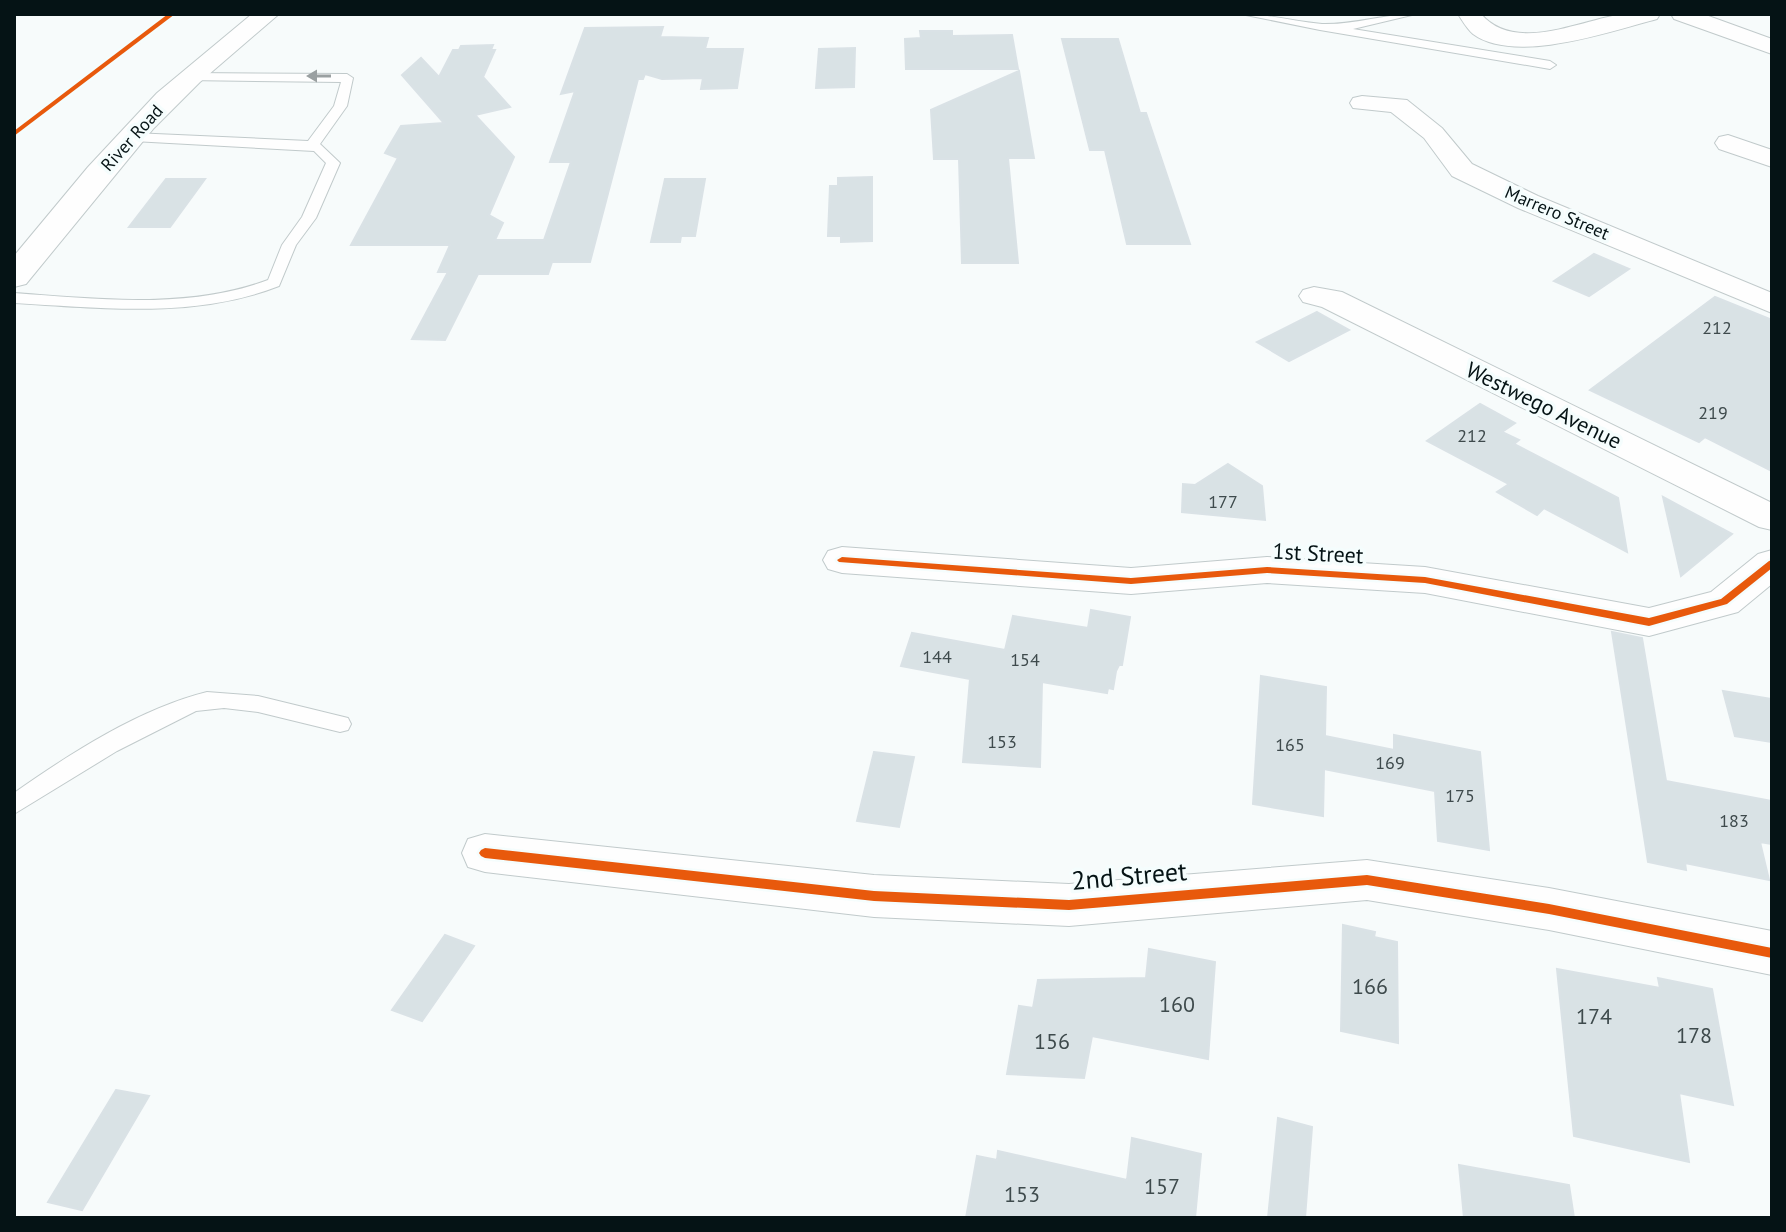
<svg xmlns="http://www.w3.org/2000/svg" width="1786" height="1232" font-family="'PT Sans',sans-serif">
  <style>
    .building { fill: #d9e2e5; stroke: #dae2e6; stroke-width: 2 }
    .lines { fill: none; stroke-linecap: round; stroke-linejoin: round }
    .lane-casing { stroke: #c1cacb; stroke-width: 2 }
    .street-casing { stroke: #c1cacb; stroke-width: 2 }
    .secondary-casing { stroke: #c1cacb; stroke-width: 2 }
    .lane { fill: #fefefe; fill-rule: evenodd }
    .street { fill: #fefefe; fill-rule: evenodd }
    .secondary { fill: #fefefe; fill-rule: evenodd }
    .cycleway-casing { stroke: #f5fdfd; stroke-width: 5 }
    .cycleway { fill: #e8590c; fill-rule: evenodd }
    .oneway { fill: #9aa0a1 }
    .labels { text-anchor: middle; stroke-width: 7; stroke-linejoin: round; paint-order: stroke }
    .far-street-label { font-size: 18px; fill: #051315; stroke: #f5fdfd }
    .number-label { font-size: 18px; fill: #3e4a4c }
    .street-label { font-size: 22px; fill: #051315; stroke: #f5fdfd }
    .near-number-label { font-size: 22px; fill: #3e4a4c }
    .near-street-label { font-size: 26px; fill: #051315; stroke: #f5fdfd }
  </style>
  <rect width="100%" height="100%" fill="#f7fbfb"/>
  <g class="building">
    <path d="M663 27 660 37 708 38 705 49H743L737 88 701 89 703 78 662 79 645 74 643 79H638L590 262H552L548 274H478L445 340 412 339 448 272H438L450 245H351L398 158 385 153 401 126 444 123 402 75 421 58 439 77 453 50H459L461 46 493 45 491 50H495L483 77 510 107 475 115 514 157 489 215 503 223 495 240H544L571 162H550L575 91 561 94 585 28Z"/>
    <path d="M920 31H952V36L1012 35 1018 69H906L905 39 921 38Z"/>
    <path d="M1062 39H1118L1140 113H1146L1190 244H1127L1105 150H1090Z"/>
    <path d="M855 48 854 87 816 88 819 49Z"/>
    <path d="M1019 71 1034 158H1008L1018 263H962L959 159H934L931 110Z"/>
    <path d="M872 177V241L841 242V236H828L830 186H838V178Z"/>
    <path d="M166 179H205L170 227H129Z"/>
    <path d="M665 179H705L695 236H681L680 242H651Z"/>
    <path d="M1594 254 1629 269 1589 296 1554 281Z"/>
    <path d="M1715 297 1772 320V471L1705 437 1699 442 1590 390Z"/>
    <path d="M1317 312 1349 330 1289 361 1257 342Z"/>
    <path d="M1480 404 1515 423 1502 432 1519 440 1514 444 1618 498 1627 552 1544 508 1537 515 1497 492 1509 484 1427 441Z"/>
    <path d="M1228 464 1262 486 1265 520 1182 512 1183 484 1195 485Z"/>
    <path d="M1663 497 1732 534 1681 576Z"/>
    <path d="M1091 610 1130 617 1122 665H1119L1116 671 1113 689 1108 688 1107 693 1042 682 1040 767 963 762 970 679 901 666 912 633 1005 650 1013 616 1088 628Z"/>
    <path d="M1612 632 1642 638 1666 781 1772 801V844L1760 842 1769 880 1685 863 1686 870 1648 862Z"/>
    <path d="M1261 676 1326 687 1325 736 1394 750V735L1480 752 1489 850 1438 841 1435 791 1324 769 1323 816 1253 804Z"/>
    <path d="M1723 691 1772 699V742L1735 736Z"/>
    <path d="M874 752 914 757 899 827 857 821Z"/>
    <path d="M1343 925 1375 932 1374 937 1397 942 1398 1043 1341 1031Z"/>
    <path d="M445 935 474 946 422 1021 392 1010Z"/>
    <path d="M1149 949 1215 962 1208 1059 1092 1036 1084 1078 1007 1074 1019 1006 1033 1008 1038 980 1146 978Z"/>
    <path d="M1557 969 1660 988 1658 978 1712 989 1733 1105 1679 1093 1689 1162 1574 1136Z"/>
    <path d="M116 1090 149 1096 82 1210 48 1202Z"/>
    <path d="M1278 1118 1312 1127 1305 1218H1268Z"/>
    <path d="M1132 1138 1201 1154 1195 1218H966L977 1156 997 1160 998 1151 1127 1180Z"/>
    <path d="M1459 1165 1569 1185 1574 1218H1464Z"/>
  </g>
  <g class="lines">
    <defs>
      <g id="lane">
        <path d="M1241 14C1269 14 1295 22 1322 24 1354 25 1384 14 1416 14L1353 29 1550 61 1556 65 1550 69 1320 30Z"/>
        <path d="M190 73 347 74 353 78 347 106 320 144 340 163 316 218 296 245 279 286C195 319 103 308 14 303V293C98 299 188 310 268 280L282 245 302 217 326 163 314 151 133 141 127 137 133 133 308 141 334 106 341 82 186 80V74Z"/>
        <path d="M207 692 258 696 348 718 351 724 348 730 340 732 258 712 224 708 196 711 117 751 14 814V793C71 753 139 709 207 692Z"/>
      </g>
      <g id="street">
        <path d="M1458 14H1481C1515 54 1581 20 1623 14 1635 12 1648 14 1660 14L1657 19C1612 31 1515 65 1473 34 1467 29 1462 20 1458 14Z"/>
        <path d="M1671 14H1703L1772 39V54L1674 19Z"/>
        <path d="M1362 96 1407 100 1442 128 1472 164 1538 196 1772 293V313L1518 208 1452 176 1424 138 1391 112 1353 108 1350 103 1353 98Z"/>
        <path d="M1728 135 1772 150V167L1719 149 1715 143 1719 137Z"/>
        <path d="M1314 287 1342 292 1772 503V530L1759 527 1322 307 1303 302 1299 296 1303 290Z"/>
        <path d="M842 547 1131 568 1267 557 1425 567 1649 608 1711 592 1758 554 1772 550V584L1738 612 1649 636 1425 593 1267 583 1131 594 842 573 828 569 823 560 828 551Z"/>
        <path d="M485 834 874 875 1069 884 1367 860 1549 888 1772 931V975L1549 930 1367 900 1069 926 874 917 485 872 468 867 462 853 468 839Z"/>
      </g>
      <path id="secondary" d="M252 14H279L200 82 153 129 26 284 14 287V256L88 167 157 93Z"/>
    </defs>
    <use href="#lane" class="lane-casing"/>
    <use href="#street" class="street-casing"/>
    <use href="#secondary" class="secondary-casing"/>
    <use href="#lane" class="lane"/>
    <use href="#street" class="street"/>
    <use href="#secondary" class="secondary"/>
    <defs>
      <g id="cycleway">
        <path d="M168 14H175L14 136V131Z"/>
        <path d="M842 557 1131 578 1267 567 1425 577 1649 618 1721 599 1769 561 1772 560V568L1727 604 1649 626 1425 583 1267 573 1131 584 839 562 837 560Z"/>
        <path d="M485 848 874 891 1069 900 1367 875 1549 904 1772 948V958L1549 914 1367 885 1069 910 874 901 485 858 481 856 479 853 481 850Z"/>
      </g>
    </defs>
    <use href="#cycleway" class="cycleway-casing"/>
    <use href="#cycleway" class="cycleway"/>
  </g>
  <defs><path id="oneway-solid" d="M-6-.8H1V-3.2L6.5 0L1 3.2V.8H-6Z" transform="scale(2)"/></defs>
  <use class="oneway" href="#oneway-solid" transform="translate(319 76) rotate(180)"/>
  <g class="labels">
    <g class="far-street-label">
      <text transform="translate(132 138) rotate(-48)" y="6">River Road</text>
      <text transform="translate(1557 213) rotate(23)" y="6">Marrero Street</text>
    </g>
    <g class="number-label">
      <text x="1717" y="334">212</text>
      <text x="1713" y="419">219</text>
      <text x="1472" y="442">212</text>
      <text x="1223" y="508">177</text>
      <text x="937" y="663">144</text>
      <text x="1025" y="666">154</text>
      <text x="1002" y="748">153</text>
      <text x="1290" y="751">165</text>
      <text x="1390" y="769">169</text>
      <text x="1460" y="802">175</text>
      <text x="1734" y="827">183</text>
    </g>
    <g class="street-label">
      <text transform="translate(1544 405) rotate(26)" y="8">Westwego Avenue</text>
      <text transform="translate(1318 553) rotate(3)" y="8">1st Street</text>
    </g>
    <g class="near-number-label">
      <text x="1370" y="994">166</text>
      <text x="1177" y="1012">160</text>
      <text x="1594" y="1024">174</text>
      <text x="1694" y="1043">178</text>
      <text x="1052" y="1049">156</text>
      <text x="1162" y="1194">157</text>
      <text x="1022" y="1202">153</text>
    </g>
    <g class="near-street-label">
      <text transform="translate(1129 876) rotate(-5)" y="9">2nd Street</text>
    </g>
  </g>
  <rect width="1786" height="1232" fill="none" stroke="#051315" stroke-width="32"/>
</svg>
